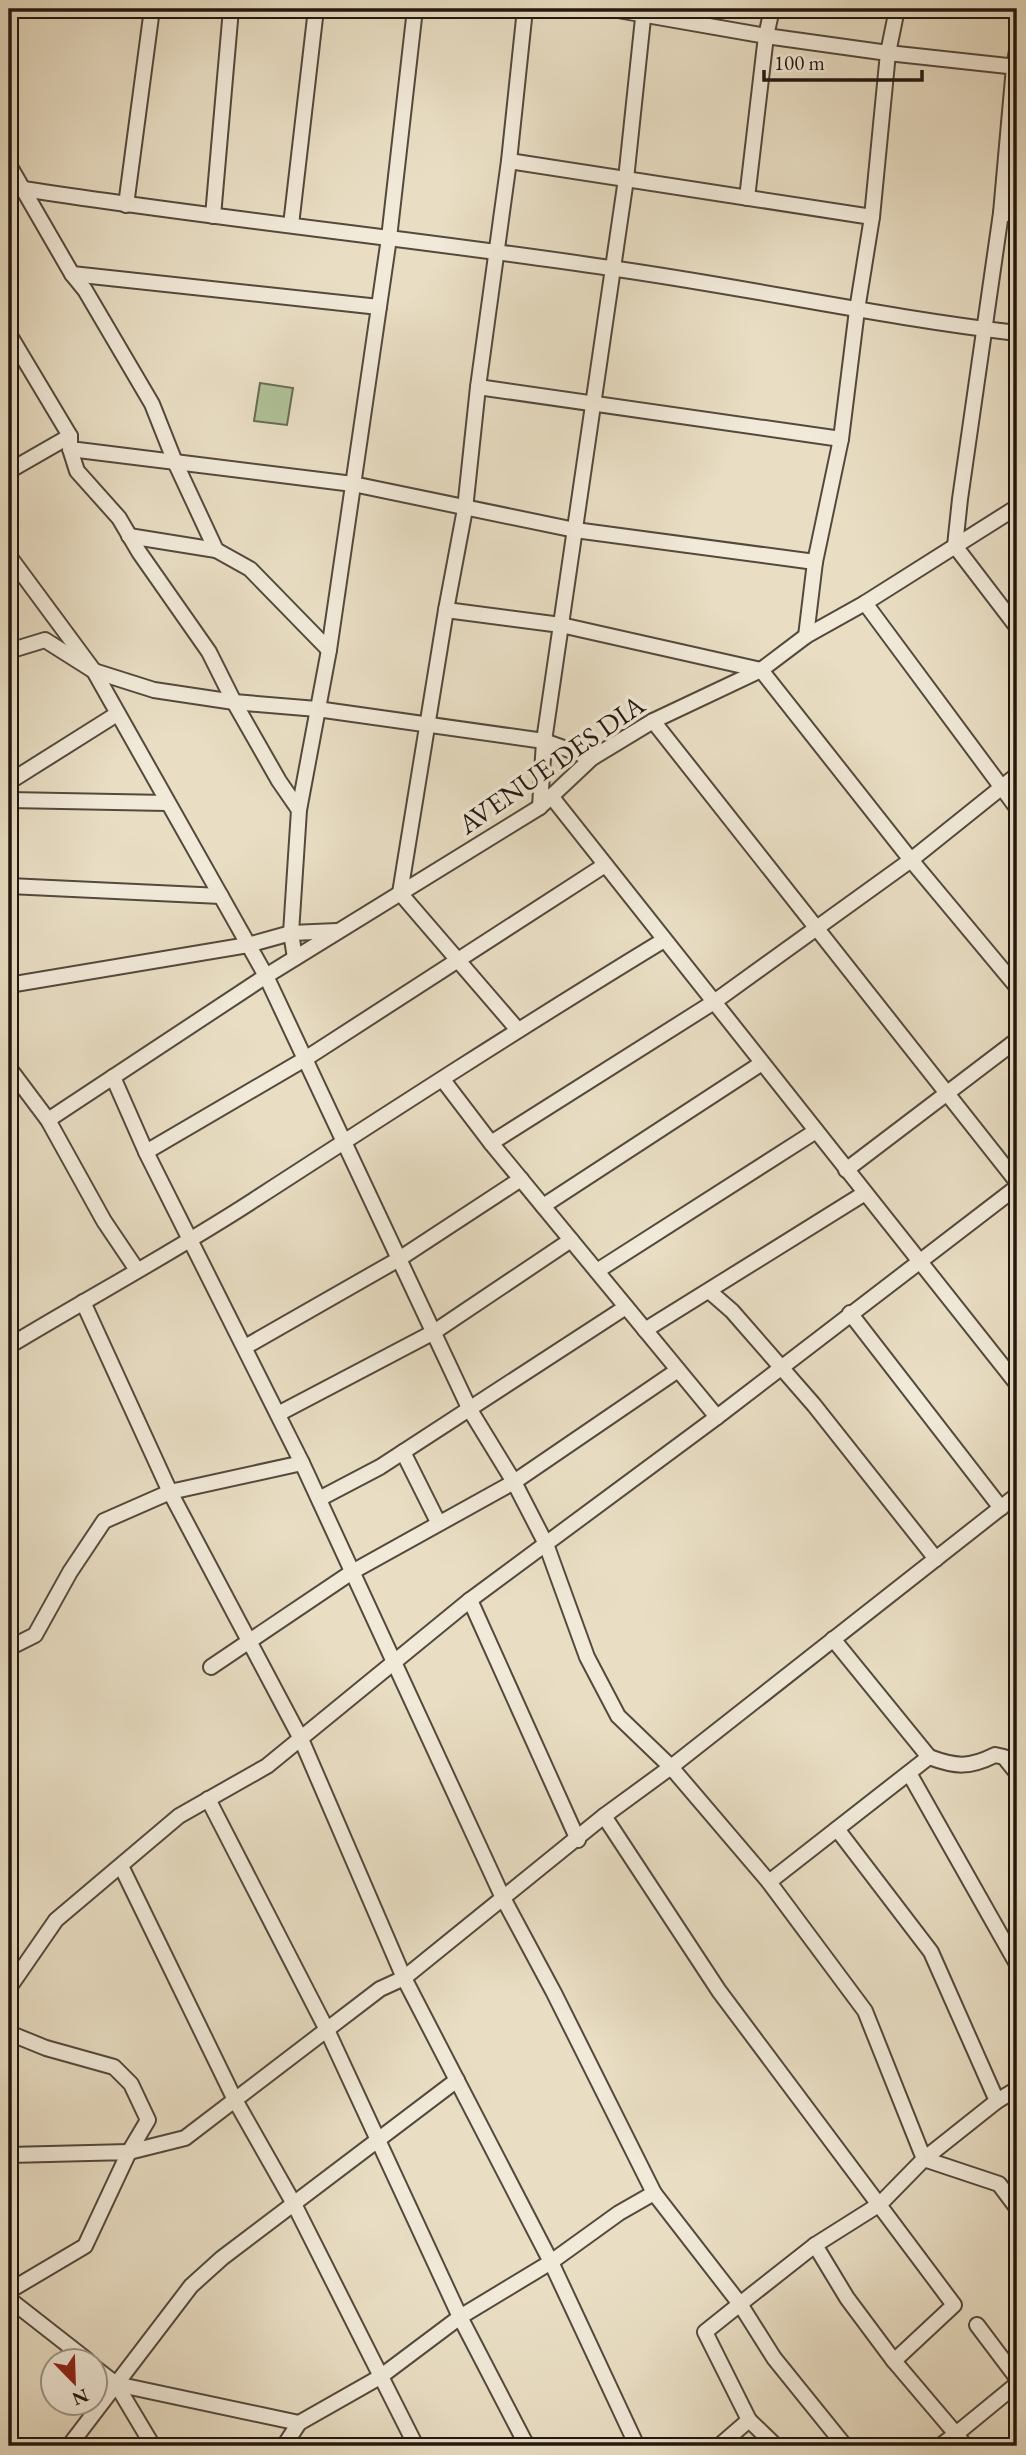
<svg xmlns="http://www.w3.org/2000/svg" width="1026" height="2455" font-family="'EB Garamond',serif">
  <style>
    .green { fill: #b0c299; stroke: #696c54; stroke-width: 2 }
    .lines { fill: none; stroke-linecap: round; stroke-linejoin: round }
    .minor-casing { stroke: #54493c; stroke-width: 18 }
    .minor { stroke: #f1ead9; stroke-width: 14 }
    .labels { text-anchor: middle; stroke-width: 7; stroke-linejoin: round; paint-order: stroke }
    .street-label { font-size: 28px; fill: #22170f; stroke: #f1ead9 }
  </style>
  <rect width="100%" height="100%" fill="#e9dec4"/>
  <filter id="stains"><feTurbulence type="fractalNoise" baseFrequency=".00286" numOctaves="4"/><feColorMatrix values="0 0 0 0 .2 0 0 0 0 .09 0 0 0 0 .02 0 0 0 .5 -.17"/></filter>
  <radialGradient id="worn" r=".72"><stop offset=".6" stop-color="#630" stop-opacity="0"/><stop offset="1" stop-color="#630" stop-opacity=".3"/></radialGradient>
  <path class="green" d="M260 383 293 388 287 425 254 421Z"/>
  <g class="lines">
    <defs>
      <g id="minor">
        <path d="M612 9 766 36 888 53 1017 67"/>
        <path d="M1017 51 1014 67 1001 213 960 499 955 546 1017 627"/>
        <path d="M509 161 872 217"/>
        <path d="M9 165 72 274 85 290 152 404 175 462 216 550 250 569 329 650"/>
        <path d="M23 189C218 219 415 239 610 268 746 287 881 317 1017 333"/>
        <path d="M747 198 766 36 772 9"/>
        <path d="M126 205 152 9"/>
        <path d="M1001 213 1017 215"/>
        <path d="M213 216 231 9"/>
        <path d="M291 225 316 9"/>
        <path d="M72 274 379 307"/>
        <path d="M9 334 70 436V449L353 484 575 530 815 562"/>
        <path d="M478 387 841 439"/>
        <path d="M70 449 77 471 119 518 139 552 209 652 234 702 279 781 299 810"/>
        <path d="M9 471 70 436"/>
        <path d="M129 536 216 550"/>
        <path d="M9 556 94 671 266 976 470 1410 514 1482 546 1544 587 1657 618 1716 671 1767 769 1882 865 2011 924 2159 999 2184 1017 2208"/>
        <path d="M865 603 1017 808"/>
        <path d="M446 610 561 625 761 670 911 860 1017 987"/>
        <path d="M806 636 815 562 841 439 857 310 872 217 888 53 897 9"/>
        <path d="M9 651 45 640 94 671 154 690 234 702 317 709 544 741 626 179 644 9"/>
        <path d="M653 721 1017 1182"/>
        <path d="M9 782 117 714"/>
        <path d="M551 796 1017 1384"/>
        <path d="M9 800 167 803"/>
        <path d="M540 807 544 741 592 758"/>
        <path d="M9 886 221 896"/>
        <path d="M295 958 291 933 299 810 329 650 389 238 415 9"/>
        <path d="M9 985 248 945 291 933 337 931"/>
        <path d="M518 1030 400 893 446 610 465 509 478 387 509 161 525 9"/>
        <path d="M9 1068 48 1120 104 1221 137 1270"/>
        <path d="M113 1077 146 1152 302 1463 503 1898 554 1993 654 2193"/>
        <path d="M443 1080 491 1143 717 1417"/>
        <path d="M48 1120 266 976 540 807 592 758 653 721 761 670 806 636 865 603 1017 507"/>
        <path d="M491 1143 714 1002 911 860 1017 775"/>
        <path d="M146 1152 305 1059 605 865"/>
        <path d="M846 1170 1017 1040"/>
        <path d="M543 1206 762 1063"/>
        <path d="M597 1271 816 1131"/>
        <path d="M709 1291 732 1311 814 1405 936 1559"/>
        <path d="M83 1302 170 1492 301 1739 404 1978 551 2262 637 2446"/>
        <path d="M850 1313 1001 1508"/>
        <path d="M645 1330 865 1193"/>
        <path d="M9 1346C90 1297 174 1252 254 1200 390 1112 526 1024 664 940"/>
        <path d="M245 1347 399 1259 521 1179"/>
        <path d="M278 1414 434 1332 571 1240"/>
        <path d="M403 1452 438 1522"/>
        <path d="M319 1499 380 1467 626 1307"/>
        <path d="M470 1600 578 1840"/>
        <path d="M9 1648 35 1635 70 1572 104 1521 170 1492 302 1463"/>
        <path d="M211 1667 352 1572 514 1482 678 1370"/>
        <path d="M929 1757C956 1767 969 1768 995 1755L1004 1757 1017 1773"/>
        <path d="M909 1773 1017 1964"/>
        <path d="M208 1799 327 2030 460 2317 527 2446"/>
        <path d="M604 1816 719 1991 954 2305 894 2361 956 2434 940 2446"/>
        <path d="M837 1829 931 1952 997 2101"/>
        <path d="M121 1866 235 2100 294 2204 416 2446"/>
        <path d="M769 1882 929 1757 833 1639"/>
        <path d="M9 1988 56 1920 179 1816 267 1766 470 1600 717 1417 1017 1187"/>
        <path d="M9 2033 46 2048 114 2067 131 2084 148 2120 129 2152 185 2138 380 1989 404 1978 604 1816 671 1767 1017 1495"/>
        <path d="M9 2155 129 2152 85 2246 9 2291"/>
        <path d="M815 2245 847 2298 894 2361"/>
        <path d="M9 2299 87 2360"/>
        <path d="M977 2325 1017 2378"/>
        <path d="M94 2367 116 2384 299 2423"/>
        <path d="M116 2384 153 2446"/>
        <path d="M749 2420 776 2446"/>
        <path d="M69 2446 191 2286 222 2258 457 2080"/>
        <path d="M284 2446 299 2423 380 2377 460 2317 551 2262 619 2213 654 2193 740 2304 815 2245 880 2204 924 2159 997 2101 1017 2089"/>
        <path d="M719 2446 749 2420 705 2332 740 2304 774 2358 845 2446"/>
        <path d="M965 2446 956 2434 1017 2384"/>
      </g>
    </defs>
    <use href="#minor" class="minor-casing"/>
    <use href="#minor" class="minor"/>
  </g>
  <g class="labels">
    <g class="street-label">
      <text transform="translate(551 764) rotate(-35)" y="10">AVENUE DES DIA</text>
    </g>
  </g>
  <rect width="1026" height="2455" fill="none" stroke="#e9dec4" stroke-width="35"/>
  <rect x="10" y="10" width="1005" height="2434" fill="none" stroke="#22170f" stroke-width="3.5"/>
  <rect x="18" y="18" width="991" height="2420" fill="none" stroke="#22170f" stroke-width="2"/>
  <g transform="translate(74 2382) rotate(157)"><circle r="33" fill="#f1ead9" stroke="#9e9688" stroke-width="2"/>
  <path d="M0-5L12 26L0 18L-12 26Z" fill="#8f2418"/>
  <text y="-10" font-size="19" font-weight="bold" text-anchor="middle" fill="#22170f">N</text>
  </g>
  <path d="M764 70v10h158v-10" fill="none" stroke="#22170f" stroke-width="3.5"/>
  <text x="774" y="70" font-size="21" fill="#22170f" stroke="#f1ead9" stroke-width="5" paint-order="stroke">100 m</text>
  <rect width="100%" height="100%" filter="url(#stains)"/>
  <rect width="100%" height="100%" fill="url(#worn)"/>
</svg>
